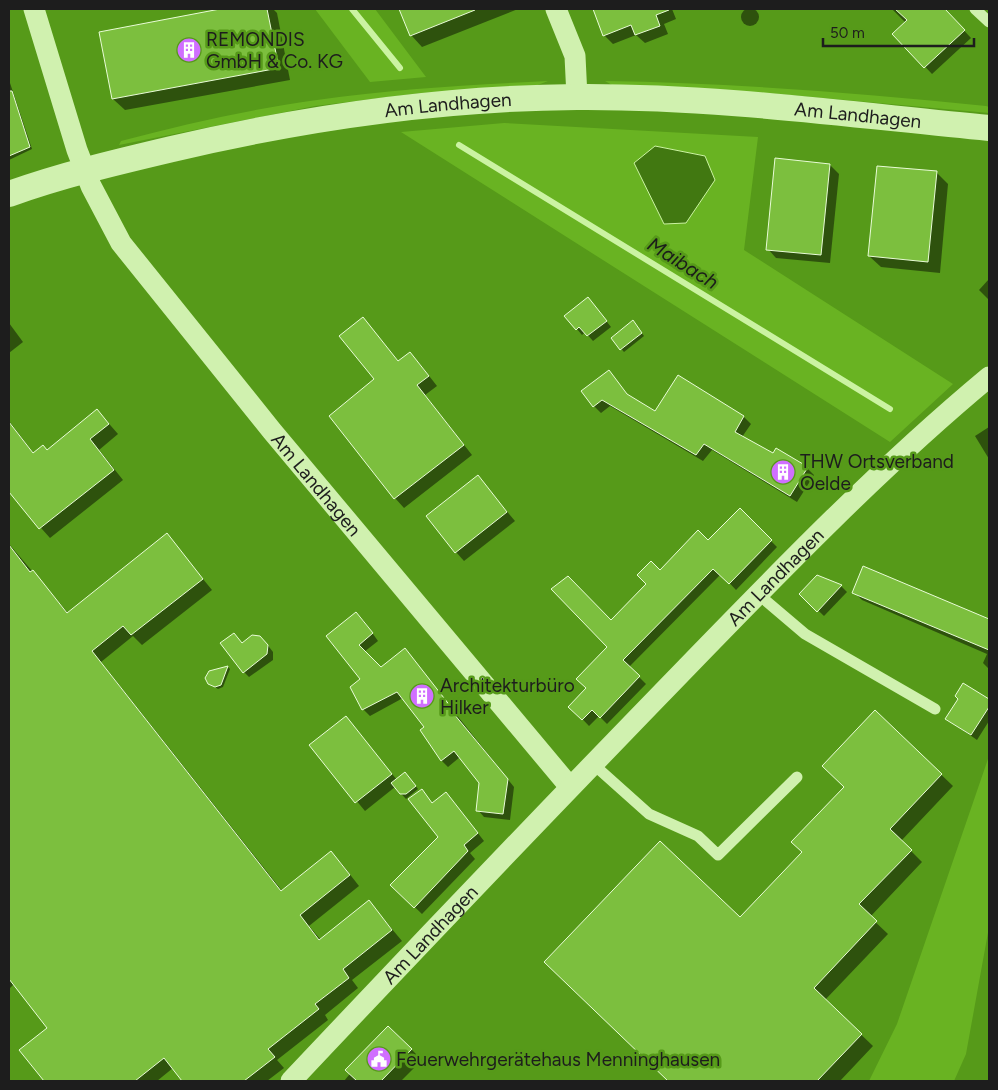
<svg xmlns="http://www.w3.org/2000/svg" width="998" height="1090" font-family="Figtree,sans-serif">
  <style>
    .green { fill: #69b322 }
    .water { fill: #417811; stroke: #cbf3a2 }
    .shadow { fill: #0007 }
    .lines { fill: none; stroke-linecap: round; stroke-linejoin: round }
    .stream { stroke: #cbf3a2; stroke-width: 6 }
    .building { fill: #7cbf3e; stroke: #e9fcd7 }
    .service { stroke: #d0f1af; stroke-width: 11 }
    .minor { stroke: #d0f1af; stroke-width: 21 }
    .tertiary { stroke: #d0f1af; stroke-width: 26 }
    .labels { text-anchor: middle; stroke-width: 5; stroke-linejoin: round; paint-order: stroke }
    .poi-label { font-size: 19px; fill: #1d1d1d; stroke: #569a19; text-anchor: start }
    .street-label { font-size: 19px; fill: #1d1d1d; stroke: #569a19 }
    .water-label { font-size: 20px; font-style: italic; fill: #1b1d1a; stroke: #569a19 }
  </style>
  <rect width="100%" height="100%" fill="#569a19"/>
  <g class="green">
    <path d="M315 9H375L426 77 370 82Z"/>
    <path d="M548 81 535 86 421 93 315 106 119 145 121 141C185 124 251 109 317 100 394 89 471 85 548 81Z"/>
    <path d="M605 81C733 83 860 93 986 106L989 107V113L779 94 612 85Z"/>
    <path d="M504 123 758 137 744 250 953 384 890 442 401 132Z"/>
    <path d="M989 756V927L966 1054 954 1081H869L897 1024Z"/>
  </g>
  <path class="water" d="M655 146 705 156 715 180 686 223 664 224 634 163Z"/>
  <g class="shadow">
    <circle cx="750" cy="17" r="9"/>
    <path d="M227 9H273L277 13 290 80 125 110 113 99 101 33Z"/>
    <path d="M400 9H518L422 47 411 35Z"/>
    <path d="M594 9H672L676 19 664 24 668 34 645 43 636 35 613 44 604 35Z"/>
    <path d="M892 9H944L971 38 932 74 894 34 906 23Z"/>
    <path d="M9 80 32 149 9 160Z"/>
    <path d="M830 165 839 174 830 263 776 258 768 249Z"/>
    <path d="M937 173 948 184 940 273 881 267 869 256Z"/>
    <path d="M989 279V300L979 290Z"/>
    <path d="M593 304 611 327 593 341 585 332 582 335 566 316Z"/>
    <path d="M363 319 399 362 410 354 419 363 437 386 425 395 472 455 404 508 395 498Z"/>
    <path d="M9 323 23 342 9 353Z"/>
    <path d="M635 324 644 336 624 352 612 338Z"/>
    <path d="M609 372 629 397 655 413 743 416 751 424 742 437 773 455 807 468 814 475 797 502 712 450 703 461 610 406 601 413 594 406Z"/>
    <path d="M97 410 118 434 99 450 123 480 50 538 9 492V421L34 454 47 451Z"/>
    <path d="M989 427V459L975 436Z"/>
    <path d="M477 476 515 521 464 561 456 552Z"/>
    <path d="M740 510 777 547 736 590 721 574 629 667 646 684 607 724 599 716 589 726 570 706 587 688 609 647 611 622 660 572 708 542Z"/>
    <path d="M167 535 212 590 142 645 133 636 101 662 283 892 331 853 341 863 359 886 309 926 321 940 371 904 402 941 352 980 358 988 325 1015 328 1020 277 1060 284 1068 267 1081H184L173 1068 157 1081H45L21 1050 49 1028 14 984 9 989V544L68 613Z"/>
    <path d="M864 568 989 621V669L983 663 987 654 862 600 854 592Z"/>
    <path d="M818 577 841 586 847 592 824 616 801 594Z"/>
    <path d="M363 620 378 641 364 652 381 669 405 650 514 787 510 820 484 817 478 810 481 783 460 757 448 767 442 761 422 730 425 727 403 698 370 716 363 709 362 679 328 636Z"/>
    <path d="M266 643 273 652V660L249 677 244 672Z"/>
    <path d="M228 667 230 669 223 687 218 689 209 683 208 674Z"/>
    <path d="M964 685 989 701V721L977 740 947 719 960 699Z"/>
    <path d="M876 712 953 786 901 841 922 862 870 917 888 934 825 1000 873 1046 840 1081H670L557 974 740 919 804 853 845 787Z"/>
    <path d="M354 727 397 780 408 776 418 789 406 799 395 787 365 811 311 746Z"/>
    <path d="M421 791 433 804 453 801 484 841 470 853 475 859 422 914 392 885 439 837Z"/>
    <path d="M389 1027 422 1060 401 1081H344Z"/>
  </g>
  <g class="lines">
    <g class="stream">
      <path d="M352 9 400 68"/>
      <path d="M459 145 890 409"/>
    </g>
  </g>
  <g class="building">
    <path d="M220 9H267L279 68 112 99 99 32Z"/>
    <path d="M399 9H475V10L410 36Z"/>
    <path d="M593 9H669V10L656 15 660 26 635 35 631 25 603 36Z"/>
    <path d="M895 9H945L965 30 924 68 892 34 907 20Z"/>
    <path d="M9 91H12L30 147 9 156Z"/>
    <path d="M775 158 830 164 821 255 766 250Z"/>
    <path d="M877 166 937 171 928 262 868 256Z"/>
    <path d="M588 297 607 321 587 336 579 327 576 330 564 316Z"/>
    <path d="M363 317 398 361 410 352 429 376 417 385 464 445 394 499 329 416 374 379 339 336Z"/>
    <path d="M633 320 642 333 620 350 611 338Z"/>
    <path d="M609 370 627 394 655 411 678 375 744 416 735 432 773 453 776 448 808 467 790 496 704 444 696 455 602 400 593 407 581 391Z"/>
    <path d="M97 409 109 424 90 439 114 470 39 529 9 492V422L33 453 43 445 47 450Z"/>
    <path d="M478 475 507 512 455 553 426 516Z"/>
    <path d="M740 508 772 540 729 584 713 569 623 660 640 676 600 718 592 710 582 720 568 707 586 688 576 679 607 647 551 589 568 576 611 620 646 584 637 575 651 561 660 570 698 530 708 540Z"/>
    <path d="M167 533 203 579 131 635 123 626 92 651 281 891 331 851 350 875 300 915 319 940 369 900 392 930 343 969 349 978 315 1004 319 1009 268 1049 275 1057 244 1081H182L164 1058 135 1081H44L19 1050 47 1028 9 979V545L30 572 33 570 67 613Z"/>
    <path d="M863 566 989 619V650L852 593Z"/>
    <path d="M817 575 842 585 817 612 799 594Z"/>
    <path d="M356 612 373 633 359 645 381 667 405 648 451 707 449 708 508 779 503 814 476 811 479 783 454 751 441 761 420 730 424 727 397 692 362 710 350 687 360 679 326 636Z"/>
    <path d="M234 633 242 643 252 635 260 636 268 645 267 654 243 673 220 643Z"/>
    <path d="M228 666 221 685 215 687 208 684 205 678 209 671Z"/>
    <path d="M963 683 989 699V707L971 735 945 719 958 699 955 696Z"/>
    <path d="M875 710 942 774 890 829 912 850 859 904 877 921 814 988 862 1034 817 1081H668L544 962 660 841 740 917 802 852 791 842 844 787 822 766Z"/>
    <path d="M346 716 392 774 355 803 309 745Z"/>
    <path d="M405 772 416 786 406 794H400L391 783Z"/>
    <path d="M422 789 432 803 446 792 478 833 464 845 468 851 414 908 390 885 438 837 408 799Z"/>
    <path d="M388 1026 412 1049 381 1081H357L345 1070Z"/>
  </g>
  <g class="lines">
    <g class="service">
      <path d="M975 9 989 22"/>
      <path d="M758 594 805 634 935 709"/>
      <path d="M593 764 649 814 698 836 718 855 797 777"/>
    </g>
    <g class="minor">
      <path id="s1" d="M34 9 77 150 91 186 121 243 272 431 570 787"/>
      <path d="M556 9 575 56 577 97"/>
      <path id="s2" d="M291 1081C422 942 554 804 687 667 784 567 882 466 989 377"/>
    </g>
    <path class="tertiary" id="s3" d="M9 194C62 175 117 162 172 149 304 118 441 98 577 97 715 96 852 115 989 128"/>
  </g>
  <defs>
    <symbol id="building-disc" viewBox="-11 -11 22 22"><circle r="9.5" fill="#d06fff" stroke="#569a19"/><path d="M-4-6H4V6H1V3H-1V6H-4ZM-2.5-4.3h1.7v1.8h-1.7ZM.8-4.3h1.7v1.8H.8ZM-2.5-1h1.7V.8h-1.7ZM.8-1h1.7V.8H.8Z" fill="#fff"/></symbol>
    <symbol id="civic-disc" viewBox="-11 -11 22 22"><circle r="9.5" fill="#d06fff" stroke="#569a19"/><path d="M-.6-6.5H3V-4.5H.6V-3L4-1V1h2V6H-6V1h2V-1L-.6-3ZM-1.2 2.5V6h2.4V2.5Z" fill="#fff"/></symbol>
  </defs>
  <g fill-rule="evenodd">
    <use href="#building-disc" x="175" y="36" width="28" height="28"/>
    <use href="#building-disc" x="769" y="458" width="28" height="28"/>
    <use href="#building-disc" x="408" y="682" width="28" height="28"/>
    <use href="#civic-disc" x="365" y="1045" width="28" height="28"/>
  </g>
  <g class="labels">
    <g class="poi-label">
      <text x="206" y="46">REMONDIS<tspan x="206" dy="22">GmbH &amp; Co. KG</tspan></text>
      <text x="800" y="468">THW Ortsverband<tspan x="800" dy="22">Oelde</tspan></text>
      <text x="440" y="692">Architekturbüro<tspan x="440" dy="22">Hilker</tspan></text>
      <text x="396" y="1066">Feuerwehrgerätehaus Menninghausen</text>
    </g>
    <g class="street-label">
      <text dy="7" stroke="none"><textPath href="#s3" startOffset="449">Am Landhagen</textPath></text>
      <text dy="7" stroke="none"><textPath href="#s3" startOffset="860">Am Landhagen</textPath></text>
      <text dy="7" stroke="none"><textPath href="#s1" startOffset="561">Am Landhagen</textPath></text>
      <text dy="7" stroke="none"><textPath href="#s2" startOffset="699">Am Landhagen</textPath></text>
      <text dy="7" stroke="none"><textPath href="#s2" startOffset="202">Am Landhagen</textPath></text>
    </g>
    <g class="water-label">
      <text transform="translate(683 263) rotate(32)" y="7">Maibach</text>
    </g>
  </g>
  <rect width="998" height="1090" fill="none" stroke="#1d1d1d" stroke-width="20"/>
  <path d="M823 38v8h151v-8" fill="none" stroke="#1d1d1d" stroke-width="2.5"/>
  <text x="830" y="38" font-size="15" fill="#1d1d1d" stroke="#569a19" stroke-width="4" paint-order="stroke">50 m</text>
</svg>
